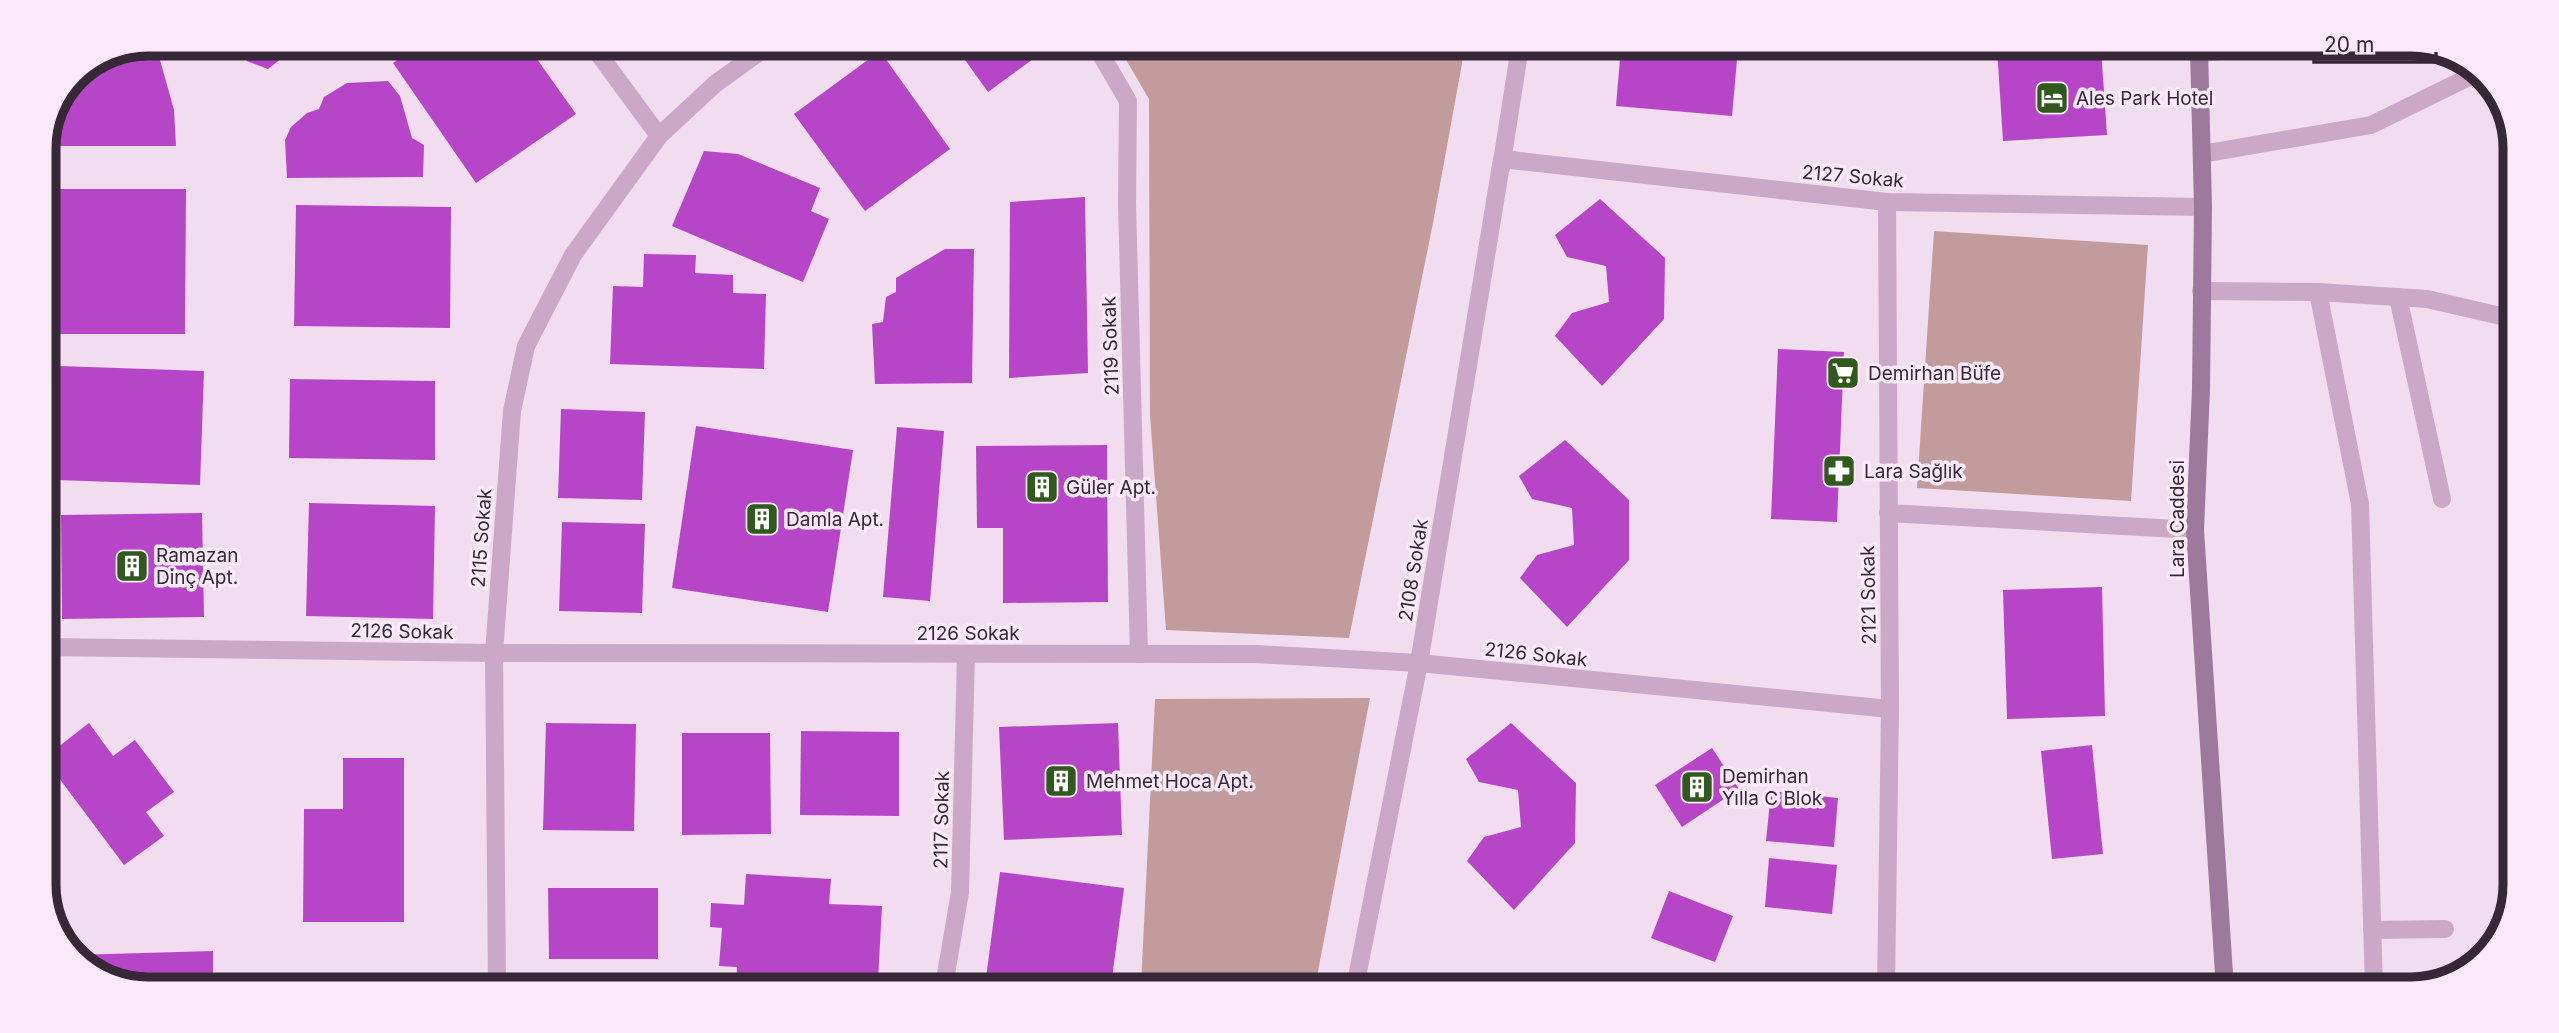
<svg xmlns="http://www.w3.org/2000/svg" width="2559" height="1033" font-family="Inter,sans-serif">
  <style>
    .green { fill: #c29c9d }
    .building { fill: #b646c7 }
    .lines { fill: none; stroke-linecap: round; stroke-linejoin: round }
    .lane { stroke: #cba8c8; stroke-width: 18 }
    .street { stroke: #cba8c8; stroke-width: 18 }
    .secondary { stroke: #9e799e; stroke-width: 18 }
    .labels { text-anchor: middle; stroke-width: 7; stroke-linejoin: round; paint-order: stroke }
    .poi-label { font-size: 19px; fill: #362837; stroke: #fae9f7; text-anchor: start }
    .street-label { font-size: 19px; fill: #362837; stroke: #fae9f7 }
    .rim { fill: none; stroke: #362837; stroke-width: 9 }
  </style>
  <rect width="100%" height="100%" fill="#f2dcef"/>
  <g class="green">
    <path d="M1118 46 1465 47 1433 223 1349 638 1166 630 1150 415 1149 99Z"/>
    <path d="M1934 231 2148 245 2131 501 1917 488Z"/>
    <path d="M1370 698 1315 987 1141 986 1155 699Z"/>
  </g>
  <g class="building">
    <path d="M235 44H300L268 69 247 61Z"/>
    <path d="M419 44 527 45 576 114 476 183 393 63Z"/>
    <path d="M146 45 148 52 158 53 174 110 176 146H59L58 110 75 74Z"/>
    <path d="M683 45H711L693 58Z"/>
    <path d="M955 46H1051L988 92Z"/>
    <path d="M1621 47 1738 48 1732 116 1616 106Z"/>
    <path d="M1997 48 2101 49 2107 135 2003 141Z"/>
    <path d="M880 51 950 149 865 211 794 114Z"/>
    <path d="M388 81 400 96 412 138 424 145 423 177 287 178 285 140 291 127 307 113 319 109 324 97 347 83Z"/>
    <path d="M704 151 738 154 820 188 811 211 829 219 803 282 672 226Z"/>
    <path d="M55 189H186L185 334H55Z"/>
    <path d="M1085 197 1088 373 1009 378 1010 202Z"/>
    <path d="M1600 199 1665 258 1664 319 1602 386 1555 336 1572 313 1609 302 1606 266 1567 257 1555 235Z"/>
    <path d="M296 205 451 207 450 328 294 326Z"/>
    <path d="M945 249H974L972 383 875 384 872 324 883 322 886 297 896 292V278Z"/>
    <path d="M644 254 696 255 695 273 733 275V293L766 294 764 369 610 364 613 286 643 287Z"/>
    <path d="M1778 349 1844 352 1837 522 1771 519Z"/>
    <path d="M60 366 204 371 200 485 57 480Z"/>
    <path d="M290 379 435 381V460L289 458Z"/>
    <path d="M561 409 645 412 642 500 558 498Z"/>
    <path d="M696 426 853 450 828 612 672 588Z"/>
    <path d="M897 427 944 431 930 601 883 597Z"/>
    <path d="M1565 440 1629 500V560L1567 627 1520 578 1537 555 1574 545 1572 508 1532 499 1519 476Z"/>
    <path d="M1107 445 1108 602 1003 603V528H977L976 446Z"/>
    <path d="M309 503 435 506 433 619 306 616Z"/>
    <path d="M202 513 204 617 62 619 61 515Z"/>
    <path d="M562 522 645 524 642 613 559 611Z"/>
    <path d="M2102 587 2105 716 2007 719 2003 590Z"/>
    <path d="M89 723 113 756 135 740 174 792 146 812 164 836 124 865 44 758Z"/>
    <path d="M546 723 636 724 634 831 543 830Z"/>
    <path d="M1118 723 1122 835 1004 840 999 727Z"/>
    <path d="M1511 723 1576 783 1575 843 1514 910 1467 861 1484 837 1521 827 1518 790 1479 782 1466 759Z"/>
    <path d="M801 731 899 732V816L800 815Z"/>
    <path d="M682 733H770L771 834 682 835Z"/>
    <path d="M2092 745 2103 854 2052 859 2041 751Z"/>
    <path d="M1712 748 1739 789 1682 827 1655 785Z"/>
    <path d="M343 758H404V922H303L304 809H343Z"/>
    <path d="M1771 791 1838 798 1834 847 1766 841Z"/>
    <path d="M1769 858 1837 865 1832 914 1765 907Z"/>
    <path d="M1000 872 1124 888 1111 986H1042L986 978Z"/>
    <path d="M746 874 831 879 829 904 882 906 878 980 812 976 811 985H736L737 967 719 966 722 928 710 927 711 903 744 905Z"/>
    <path d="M548 888H658V959H549Z"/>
    <path d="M1669 891 1733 916 1715 962 1651 938Z"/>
    <path d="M213 951V984H114L74 955Z"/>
    <path d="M1732 977 1760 987V988H1728Z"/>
    <path d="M301 978 430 979V984H301Z"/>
  </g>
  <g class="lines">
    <path class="lane" d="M1501 168 1520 47"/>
    <g class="street">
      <path d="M592 45 659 136"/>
      <path d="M1096 46 1128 101 1127 203 1139 654"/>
      <path d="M2199 53 2245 49"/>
      <path d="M2202 154 2371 125 2465 79 2480 74"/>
      <path d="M2201 291 2318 292 2427 299 2514 319"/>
      <path d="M2318 292 2360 504 2374 989"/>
      <path d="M2398 297 2442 499"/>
      <path d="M1888 513 2195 530"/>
      <path d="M44 647 494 653 1255 654 1419 663 1890 709"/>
      <path d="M2372 930 2445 929"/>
      <path d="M497 985 494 653 512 411 526 346 573 255 659 136 715 84 769 45"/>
      <path d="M944 986 960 892 966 654"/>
      <path d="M1355 987 1419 663 1502 159 1887 202 2203 207"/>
      <path d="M1886 988 1890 709 1887 202"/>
    </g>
    <path class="secondary" d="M2199 49 2203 207 2201 389 2195 530 2225 989"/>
  </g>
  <defs>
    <symbol id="hotel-square" viewBox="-11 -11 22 22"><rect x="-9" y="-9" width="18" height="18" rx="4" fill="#30591d" stroke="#fae9f7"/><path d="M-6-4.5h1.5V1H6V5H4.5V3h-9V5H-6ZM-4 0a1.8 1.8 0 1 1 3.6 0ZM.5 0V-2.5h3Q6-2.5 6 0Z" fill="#fff"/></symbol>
    <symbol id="supermarket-square" viewBox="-11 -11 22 22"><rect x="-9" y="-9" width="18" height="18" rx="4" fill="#30591d" stroke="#fae9f7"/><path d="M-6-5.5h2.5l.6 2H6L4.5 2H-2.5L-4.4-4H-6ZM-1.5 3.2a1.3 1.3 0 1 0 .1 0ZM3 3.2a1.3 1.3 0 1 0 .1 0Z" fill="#fff"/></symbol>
    <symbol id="pharmacy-square" viewBox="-11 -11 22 22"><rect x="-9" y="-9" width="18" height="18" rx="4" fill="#30591d" stroke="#fae9f7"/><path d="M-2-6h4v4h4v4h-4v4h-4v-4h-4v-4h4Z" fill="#fff"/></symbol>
    <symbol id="building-square" viewBox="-11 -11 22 22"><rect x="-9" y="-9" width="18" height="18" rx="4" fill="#30591d" stroke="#fae9f7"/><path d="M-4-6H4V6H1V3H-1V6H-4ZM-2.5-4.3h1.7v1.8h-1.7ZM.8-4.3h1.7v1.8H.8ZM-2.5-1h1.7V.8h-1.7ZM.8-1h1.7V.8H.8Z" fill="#fff"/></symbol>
  </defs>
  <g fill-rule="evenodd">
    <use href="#hotel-square" x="2033" y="79" width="38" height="38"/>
    <use href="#supermarket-square" x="1824" y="354" width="38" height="38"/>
    <use href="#pharmacy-square" x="1820" y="452" width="38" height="38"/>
    <use href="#building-square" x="1023" y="468" width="38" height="38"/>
    <use href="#building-square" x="743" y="500" width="38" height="38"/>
    <use href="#building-square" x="113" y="547" width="38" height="38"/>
    <use href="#building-square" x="1042" y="762" width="38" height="38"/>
    <use href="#building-square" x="1678" y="768" width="38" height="38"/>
  </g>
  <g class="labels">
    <g class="poi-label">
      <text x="2076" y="105">Ales Park Hotel</text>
      <text x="1868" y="380">Demirhan Büfe</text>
      <text x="1864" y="478">Lara Sağlık</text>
      <text x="1066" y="494">Güler Apt.</text>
      <text x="786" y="526">Damla Apt.</text>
      <text x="156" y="562">Ramazan<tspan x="156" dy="22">Dinç Apt.</tspan></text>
      <text x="1722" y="783">Demirhan<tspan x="1722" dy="22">Yılla C Blok</tspan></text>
      <text x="1086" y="788">Mehmet Hoca Apt.</text>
    </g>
    <g class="street-label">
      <text transform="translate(1853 176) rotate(5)" y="7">2127 Sokak</text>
      <text transform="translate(1110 346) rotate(-92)" y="7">2119 Sokak</text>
      <text transform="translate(2177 519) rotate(-90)" y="7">Lara Caddesi</text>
      <text transform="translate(481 538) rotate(-86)" y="7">2115 Sokak</text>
      <text transform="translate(1413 570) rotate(-81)" y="7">2108 Sokak</text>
      <text transform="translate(1868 595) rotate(-91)" y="7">2121 Sokak</text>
      <text transform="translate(402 631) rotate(1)" y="7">2126 Sokak</text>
      <text x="968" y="640">2126 Sokak</text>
      <text transform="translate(1536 654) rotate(6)" y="7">2126 Sokak</text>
      <text transform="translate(941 820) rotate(-89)" y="7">2117 Sokak</text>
    </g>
  </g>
  <path d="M0 0H2559V1033H0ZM148 56H2411A92 92 0 0 1 2503 148V885A92 92 0 0 1 2411 977H148A92 92 0 0 1 56 885V148A92 92 0 0 1 148 56Z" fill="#fae9f7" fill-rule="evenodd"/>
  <path class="rim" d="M148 56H2411A92 92 0 0 1 2503 148V885A92 92 0 0 1 2411 977H148A92 92 0 0 1 56 885V148A92 92 0 0 1 148 56Z"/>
  <path d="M2314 52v10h122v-10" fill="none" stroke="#362837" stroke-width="3.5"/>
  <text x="2324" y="52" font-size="21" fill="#362837" stroke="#fae9f7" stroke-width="5" paint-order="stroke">20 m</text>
</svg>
